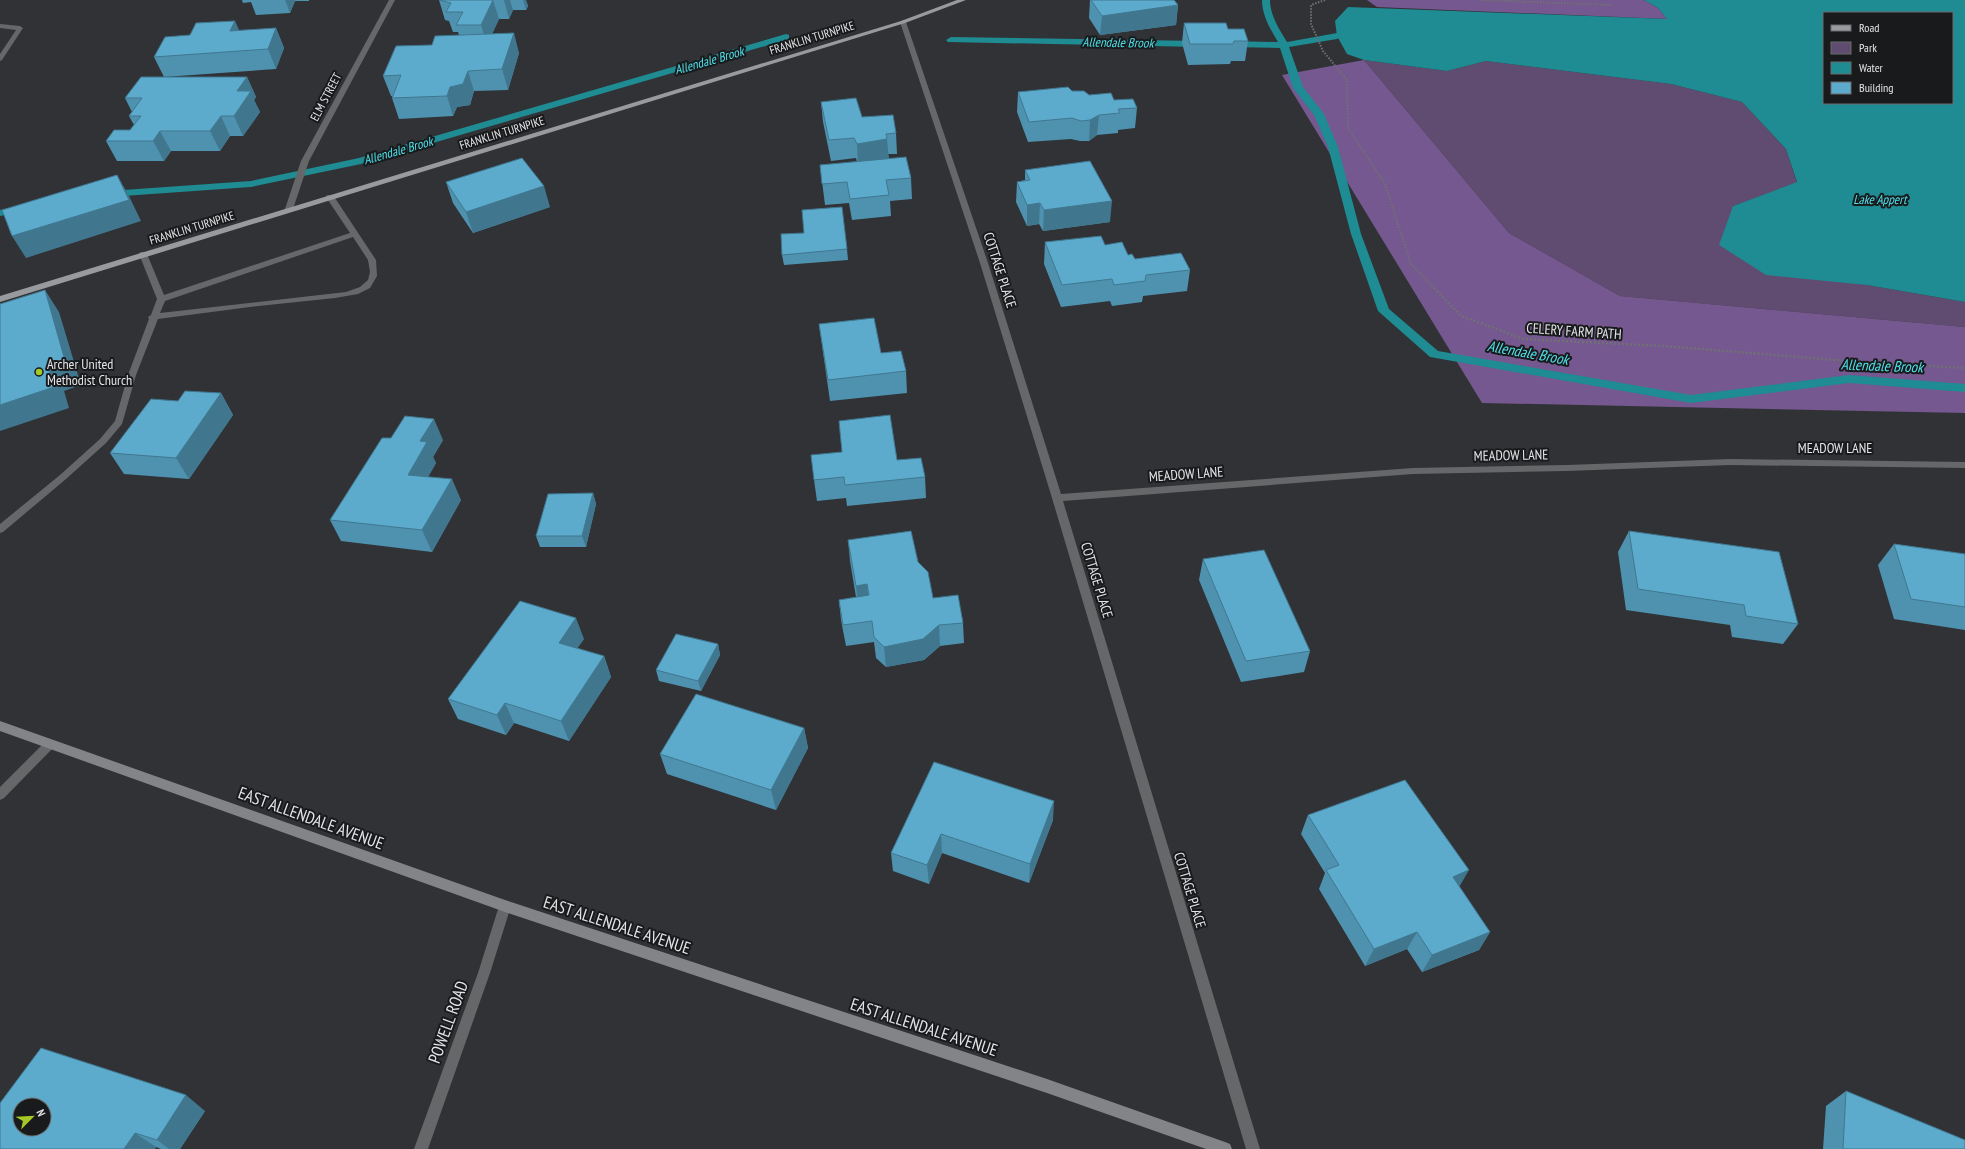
<svg xmlns="http://www.w3.org/2000/svg" width="1965" height="1149" font-family="'PT Sans Narrow',sans-serif">
  <style>
    .green { fill: #5f4c70 }
    .forest { fill: #75588f }
    .water { fill: #1f8b92; fill-rule: evenodd }
    .lines { fill: none; stroke-linecap: round; stroke-linejoin: round }
    .stream { fill: #1f8b92; fill-rule: evenodd }
    .path-far1 { stroke: #707175; stroke-width: 2; stroke-dasharray: 1.5 1.5; stroke-linecap: butt }
    .path { stroke: #707175; stroke-width: 2.5; stroke-dasharray: 2 2; stroke-linecap: butt }
    .lane { fill: #666769; fill-rule: evenodd }
    .street { fill: #666769; fill-rule: evenodd }
    .secondary { fill: #838487; fill-rule: evenodd }
    .primary { fill: #999a9e; fill-rule: evenodd }
    .wall { fill: #4f92af }
    .shaded-wall { fill: #40778f }
    .building { fill: #5caacc; stroke: #40778f; fill-rule: evenodd }
    .poi-dot { fill: #a4c825; stroke: #191a1c; stroke-width: 1.5 }
    .labels { text-anchor: middle; stroke-width: 4; stroke-linejoin: round; paint-order: stroke }
    .far-street-label { font-size: 12px; fill: #e3e4e7; stroke: #191a1c }
    .far-water-label { font-size: 13px; font-style: italic; fill: #4fe1eb; stroke: #191a1c }
    .street-label { font-size: 14px; fill: #e3e4e7; stroke: #191a1c }
    .poi-label { font-size: 14px; fill: #e3e4e7; stroke: #191a1c; text-anchor: start }
    .water-label { font-size: 15px; font-style: italic; fill: #4fe1eb; stroke: #191a1c }
    .near-street-label { font-size: 17px; fill: #e3e4e7; stroke: #191a1c }
  </style>
  <rect width="100%" height="100%" fill="#303236"/>
  <path class="green" d="M1364 60 1447 71 1486 61 1671 84 1742 102 1786 149 1797 183 1733 206 1867 285 1965 302V327L1620 296 1509 233Z"/>
  <g class="forest">
    <path d="M1367 0H1644L1658 8 1667 19 1377 7Z"/>
    <path d="M1364 60 1509 233 1620 296 1965 327V413L1482 403 1282 75Z"/>
  </g>
  <path class="water" d="M1644 0H1965V302L1867 285 1766 275 1719 245 1733 206 1797 182 1786 149 1742 102 1671 84 1486 61 1447 71 1364 60 1347 54 1337 36 1335 21 1348 7 1667 19 1658 8ZM1824 13H1952V103H1824Z"/>
  <g class="lines">
    <g class="stream">
      <path d="M1262 0H1270C1270 15 1279 29 1287 42L1337 33 1342 36 1337 39 1289 47 1303 87 1324 114 1338 147 1361 234 1389 309 1438 351 1691 395 1849 375 1965 384V392L1849 383 1691 403 1430 357 1378 311 1351 234 1328 147 1314 115 1293 88 1280 48 1229 47 1224 44 1229 41 1278 42C1270 29 1262 15 1262 0Z"/>
      <path d="M786 34 789 35V39L361 164 251 187 109 197 104 194 109 191 251 181 359 158Z"/>
      <path d="M951 37 1200 41 1205 44 1200 47 948 42 946 40Z"/>
      <path d="M21 206 26 209 25 211 0 216V210Z"/>
    </g>
    <g class="path-far1">
      <path d="M1325 0 1311 5V24L1323 51 1347 80 1348 128 1385 184 1411 264 1435 289"/>
      <path d="M1480 0 1612 5"/>
    </g>
    <path class="path" d="M1434 288 1461 316 1524 339 1663 346 1874 363 1965 368"/>
    <g class="lane">
      <path d="M0 24 20 26 23 28 2 60 0 61V54L16 30 0 28Z"/>
      <path d="M327 195H333L376 260 377 276 370 288 358 294 335 298 250 307 158 319 136 375 122 424 106 443 66 479 3 532 0 533V524L60 475 100 439 115 421 128 375 149 319 148 317 151 315 157 299 139 254 140 252H146L147 254 164 295 350 233 326 197ZM353 237 368 260 370 272 368 280 360 287 346 292 160 313 165 301Z"/>
      <path d="M50 739 54 741 56 744 54 747 4 798 0 800V787L46 741Z"/>
    </g>
    <g class="street">
      <path d="M389 0H395L309 161 293 209 289 211H286L285 209 301 161Z"/>
      <path d="M903 20 906 22 988 263 1061 494 1413 468 1567 465 1730 459 1965 462V468L1730 465 1567 471 1413 474 1063 501 1260 1149H1246L1052 498 980 263 900 22Z"/>
      <path d="M505 900 509 902 511 906 490 973 428 1149H414L478 973 499 906 501 902Z"/>
    </g>
    <path class="secondary" d="M0 721 505 900 1047 1079 1225 1142 1230 1144 1232 1149H1206L1047 1093 505 912 0 731Z"/>
    <path class="primary" d="M957 0H966L905 23 0 302V296L901 21Z"/>
  </g>
  <g class="wall">
    <path d="M242 0H309V1H295L290 13 256 15 251 2 243 3Z"/>
    <path d="M439 0H526L528 6 526 10H513L509 19H499L492 34 519 53 508 90 474 91 470 105 457 107 453 116 399 119 392 98 393 96H391L383 76 432 45 459 35 458 32H453L449 21 445 20Z"/>
    <path d="M1090 0H1174L1178 5 1176 25 1100 35 1089 18Z"/>
    <path d="M1184 23 1228 29 1248 41 1245 61H1231L1230 64 1188 65 1182 43Z"/>
    <path d="M276 28 284 48 276 69 164 77 154 57 190 35Z"/>
    <path d="M247 77 256 97 254 100 260 112 243 136H230L220 151H171L164 161H117L106 141 130 130 134 125 129 116 132 112 125 98Z"/>
    <path d="M1072 91 1089 95 1137 108 1135 128 1118 130V133L1097 135 1089 141H1080L1071 139 1028 142 1017 112 1018 92Z"/>
    <path d="M821 102 862 117 896 133 897 154H888L889 159 911 178 912 199 890 201 891 216 852 220 849 203 825 205 820 165 857 162 856 158 831 161 823 122Z"/>
    <path d="M1025 170 1110 222 1043 231 1039 224 1027 226 1016 202 1017 182 1025 180Z"/>
    <path d="M446 182 550 207 473 233 453 203Z"/>
    <path d="M804 233 847 249 848 260 784 265 782 255Z"/>
    <path d="M1045 242 1105 245 1135 259 1190 270 1187 291 1143 296 1142 302 1112 306 1110 301 1061 307 1044 264Z"/>
    <path d="M819 324 881 353 906 371 907 393 830 401Z"/>
    <path d="M221 393 233 415 189 479 124 474 110 453 178 401Z"/>
    <path d="M391 438 443 440 433 457 436 463 428 477 461 500 432 552 341 541 330 520Z"/>
    <path d="M897 460 925 477 926 498 847 506 846 498 817 501 814 480Z"/>
    <path d="M593 493 596 504 586 547H540L536 536Z"/>
    <path d="M1629 531 1798 624 1783 644 1732 637 1730 625 1626 610 1618 552Z"/>
    <path d="M848 540 918 562 933 598 963 623 964 643 940 646 924 660 886 667 876 658 874 642 846 646 841 620 839 600 856 597 850 561Z"/>
    <path d="M1894 544 1965 554V630L1894 619 1878 565Z"/>
    <path d="M1203 559 1310 651 1304 672 1241 682 1199 580Z"/>
    <path d="M584 639 577 648 604 656 611 677 569 741 514 723 506 735 458 719 448 699Z"/>
    <path d="M718 644 720 655 701 691 659 681 656 670Z"/>
    <path d="M804 728 808 748 776 810 667 774 660 754Z"/>
    <path d="M934 762 1053 820 1029 883 942 853 929 884 893 871 891 853Z"/>
    <path d="M1308 815 1459 887 1490 932 1479 950 1422 972 1407 949 1365 966 1319 889 1325 873 1301 834Z"/>
    <path d="M1846 1091 1965 1149H1823L1826 1106Z"/>
    <path d="M205 1111 180 1149H161L156 1147 0 1149Z"/>
  </g>
  <g class="shaded-wall">
    <path d="M285 0H295V1L290 13Z"/>
    <path d="M493 0 499 19 487 45 481 25Z"/>
    <path d="M504 0H510L513 10 509 19Z"/>
    <path d="M523 0H526L528 6 526 10Z"/>
    <path d="M1178 5 1176 25 1100 35 1102 16Z"/>
    <path d="M235 21 244 41 230 31Z"/>
    <path d="M276 28 284 48 276 69 268 49Z"/>
    <path d="M514 33 519 53 508 90 502 69Z"/>
    <path d="M468 71 474 91 470 105 457 107 453 116 447 96 450 87Z"/>
    <path d="M247 77 256 97 254 100 260 112 243 136 234 116 237 91Z"/>
    <path d="M1099 115 1097 135 1089 141 1090 120Z"/>
    <path d="M221 116 230 136 220 151 210 131Z"/>
    <path d="M160 131 171 151 164 161 153 141Z"/>
    <path d="M887 139 889 160 858 164 857 144Z"/>
    <path d="M117 175 129 196 141 221 26 258 12 236Z"/>
    <path d="M544 186 550 207 473 233 466 212Z"/>
    <path d="M1112 201 1110 222 1043 231 1044 210Z"/>
    <path d="M1040 203 1039 224 1027 226V205Z"/>
    <path d="M45 290 59 312 81 385 64 391 69 408 0 431V405Z"/>
    <path d="M221 393 233 415 189 479 176 458Z"/>
    <path d="M434 419 443 440 433 457 436 463 417 496 408 475 420 441Z"/>
    <path d="M452 479 461 500 432 552 422 530Z"/>
    <path d="M593 493 596 504 586 547 582 536Z"/>
    <path d="M867 584 869 605 858 606 856 586Z"/>
    <path d="M576 618 584 639 567 663 559 643Z"/>
    <path d="M939 625 940 646 924 660 886 667 884 647Z"/>
    <path d="M718 644 720 655 701 691 698 681Z"/>
    <path d="M604 656 611 677 569 741 561 721Z"/>
    <path d="M505 703 514 723 506 735 497 715Z"/>
    <path d="M804 728 808 748 776 810 771 790Z"/>
    <path d="M1054 801 1053 820 1029 883 1030 864Z"/>
    <path d="M941 834 942 853 929 884 927 865Z"/>
    <path d="M1469 870 1458 889 1453 877Z"/>
    <path d="M1417 932 1407 949 1365 966 1374 949Z"/>
    <path d="M1490 932 1479 950 1422 972 1432 955Z"/>
    <path d="M186 1095 205 1111 180 1149H169L157 1140Z"/>
    <path d="M135 1133 156 1147 155 1149H124Z"/>
  </g>
  <g class="building">
    <path d="M439 0H493L481 25H456L463 12H446L451 3Z"/>
    <path d="M1091 0H1174L1178 5 1102 16Z"/>
    <path d="M235 21 230 31 276 28 268 49 154 57 165 37 190 35 196 23Z"/>
    <path d="M1184 23H1226L1228 29H1244L1248 41H1234L1233 44H1190Z"/>
    <path d="M514 33 502 69 468 71 463 84 450 87 447 96 392 98 401 75 383 76 396 46 432 45 435 36Z"/>
    <path d="M141 77H247L237 91H251L234 116H221L210 131H160L153 141H106L114 130H130L141 116H129L142 98H125Z"/>
    <path d="M1068 87 1072 91H1084L1089 95 1111 93 1114 100 1133 99 1137 108 1118 109 1120 113 1099 115 1090 120 1081 121 1072 118 1029 122 1018 92Z"/>
    <path d="M856 98 862 117 893 115 896 133 886 134 887 139 857 144 854 138 829 140 821 102Z"/>
    <path d="M906 157 911 178 886 180 889 195 850 199 847 182 822 184 820 165Z"/>
    <path d="M522 158 544 186 466 212 446 182Z"/>
    <path d="M1090 161 1112 201 1044 210 1040 203 1027 205 1017 182 1030 180 1025 170Z"/>
    <path d="M117 175 129 200 12 236 2 210Z"/>
    <path d="M842 207 847 249 782 255 781 234 804 233 802 210Z"/>
    <path d="M1101 236 1105 245 1122 242 1128 255 1132 254 1135 259 1181 253 1190 270 1146 275 1145 281 1114 285 1112 279 1062 285 1045 242Z"/>
    <path d="M45 290 66 364 49 370 54 387 0 405V304Z"/>
    <path d="M874 318 881 353 901 351 906 371 828 380 819 324Z"/>
    <path d="M185 391 221 393 176 458 110 453 151 399 178 401Z"/>
    <path d="M890 415 897 460 921 458 925 477 845 485 844 477 814 480 811 455 842 452 839 421Z"/>
    <path d="M405 416 434 419 420 441 427 442 408 475 452 479 422 530 330 520 382 438H391Z"/>
    <path d="M593 493 582 536H536L548 494Z"/>
    <path d="M911 531 918 562 928 572 933 598 958 595 963 623 939 625 923 639 884 647 874 637 872 621 843 625 839 600 869 595 867 584 856 586 848 540Z"/>
    <path d="M1629 531 1779 552 1798 624 1746 616 1744 605 1638 589Z"/>
    <path d="M1894 544 1965 554V607L1911 599Z"/>
    <path d="M1264 550 1310 651 1246 661 1203 559Z"/>
    <path d="M520 601 576 618 559 643 604 656 561 721 505 703 497 715 448 699Z"/>
    <path d="M676 634 718 644 698 681 656 670Z"/>
    <path d="M696 694 804 728 771 790 660 754Z"/>
    <path d="M934 762 1054 801 1030 864 941 834 927 865 891 853Z"/>
    <path d="M1405 780 1469 870 1453 877 1490 932 1432 955 1417 932 1374 949 1326 870 1339 865 1308 815Z"/>
    <path d="M41 1048 186 1095 157 1140 135 1133 124 1149H0V1103ZM20 1105H44V1129H20Z"/>
    <path d="M1846 1091 1965 1140V1149H1843Z"/>
  </g>
  <circle class="poi-dot" cx="39" cy="372" r="4"/>
  <g class="labels">
    <g class="far-street-label">
      <text transform="translate(812 38) rotate(-17)" y="4">FRANKLIN TURNPIKE</text>
      <text transform="translate(326 97) rotate(-62)" y="4">ELM STREET</text>
      <text transform="translate(502 133) rotate(-17)" y="4">FRANKLIN TURNPIKE</text>
      <text transform="translate(192 228) rotate(-17)" y="4">FRANKLIN TURNPIKE</text>
    </g>
    <g class="far-water-label">
      <text transform="translate(1118 42) rotate(1)" y="5">Allendale Brook</text>
      <text transform="translate(709 60) rotate(-16)" y="5">Allendale Brook</text>
      <text transform="translate(398 150) rotate(-16)" y="5">Allendale Brook</text>
      <text x="1880" y="204">Lake Appert</text>
    </g>
    <g class="street-label">
      <text transform="translate(1000 270) rotate(72)" y="5">COTTAGE PLACE</text>
      <text transform="translate(1574 331) rotate(4)" y="5">CELERY FARM PATH</text>
      <text x="1835" y="453">MEADOW LANE</text>
      <text transform="translate(1511 455) rotate(-1)" y="5">MEADOW LANE</text>
      <text transform="translate(1186 474) rotate(-4)" y="5">MEADOW LANE</text>
      <text transform="translate(1097 580) rotate(73)" y="5">COTTAGE PLACE</text>
      <text transform="translate(1190 890) rotate(73)" y="5">COTTAGE PLACE</text>
    </g>
    <g class="poi-label">
      <text x="47" y="369">Archer United<tspan x="47" dy="16">Methodist Church</tspan></text>
    </g>
    <g class="water-label">
      <text transform="translate(1528 353) rotate(10)" y="5">Allendale Brook</text>
      <text transform="translate(1882 366) rotate(2)" y="5">Allendale Brook</text>
    </g>
    <g class="near-street-label">
      <text transform="translate(311 818) rotate(20)" y="6">EAST ALLENDALE AVENUE</text>
      <text transform="translate(617 925) rotate(18)" y="6">EAST ALLENDALE AVENUE</text>
      <text transform="translate(448 1022) rotate(-70)" y="6">POWELL ROAD</text>
      <text transform="translate(924 1027) rotate(18)" y="6">EAST ALLENDALE AVENUE</text>
    </g>
  </g>
  <rect x="1823" y="12" width="130" height="92" fill="#191a1c" stroke="#6a6b6d"/>
  <rect x="1831" y="25" width="20" height="6" fill="#999a9e" stroke="#6a6b6d"/>
  <text x="1859" y="32" font-size="12" fill="#e3e4e7">Road</text>
  <rect x="1831" y="42" width="20" height="12" fill="#5f4c70" stroke="#6a6b6d"/>
  <text x="1859" y="52" font-size="12" fill="#e3e4e7">Park</text>
  <rect x="1831" y="62" width="20" height="12" fill="#1f8b92" stroke="#6a6b6d"/>
  <text x="1859" y="72" font-size="12" fill="#e3e4e7">Water</text>
  <rect x="1831" y="82" width="20" height="12" fill="#5caacc" stroke="#6a6b6d"/>
  <text x="1859" y="92" font-size="12" fill="#e3e4e7">Building</text>
  <g transform="translate(32 1117) rotate(66)"><circle r="19" fill="#191a1c" stroke="#6a6b6d"/>
  <path d="M0-3L7 15L0 10L-7 15Z" fill="#a4c825"/>
  <text y="-6" font-size="11" font-weight="bold" text-anchor="middle" fill="#e3e4e7">N</text>
  </g>
</svg>
